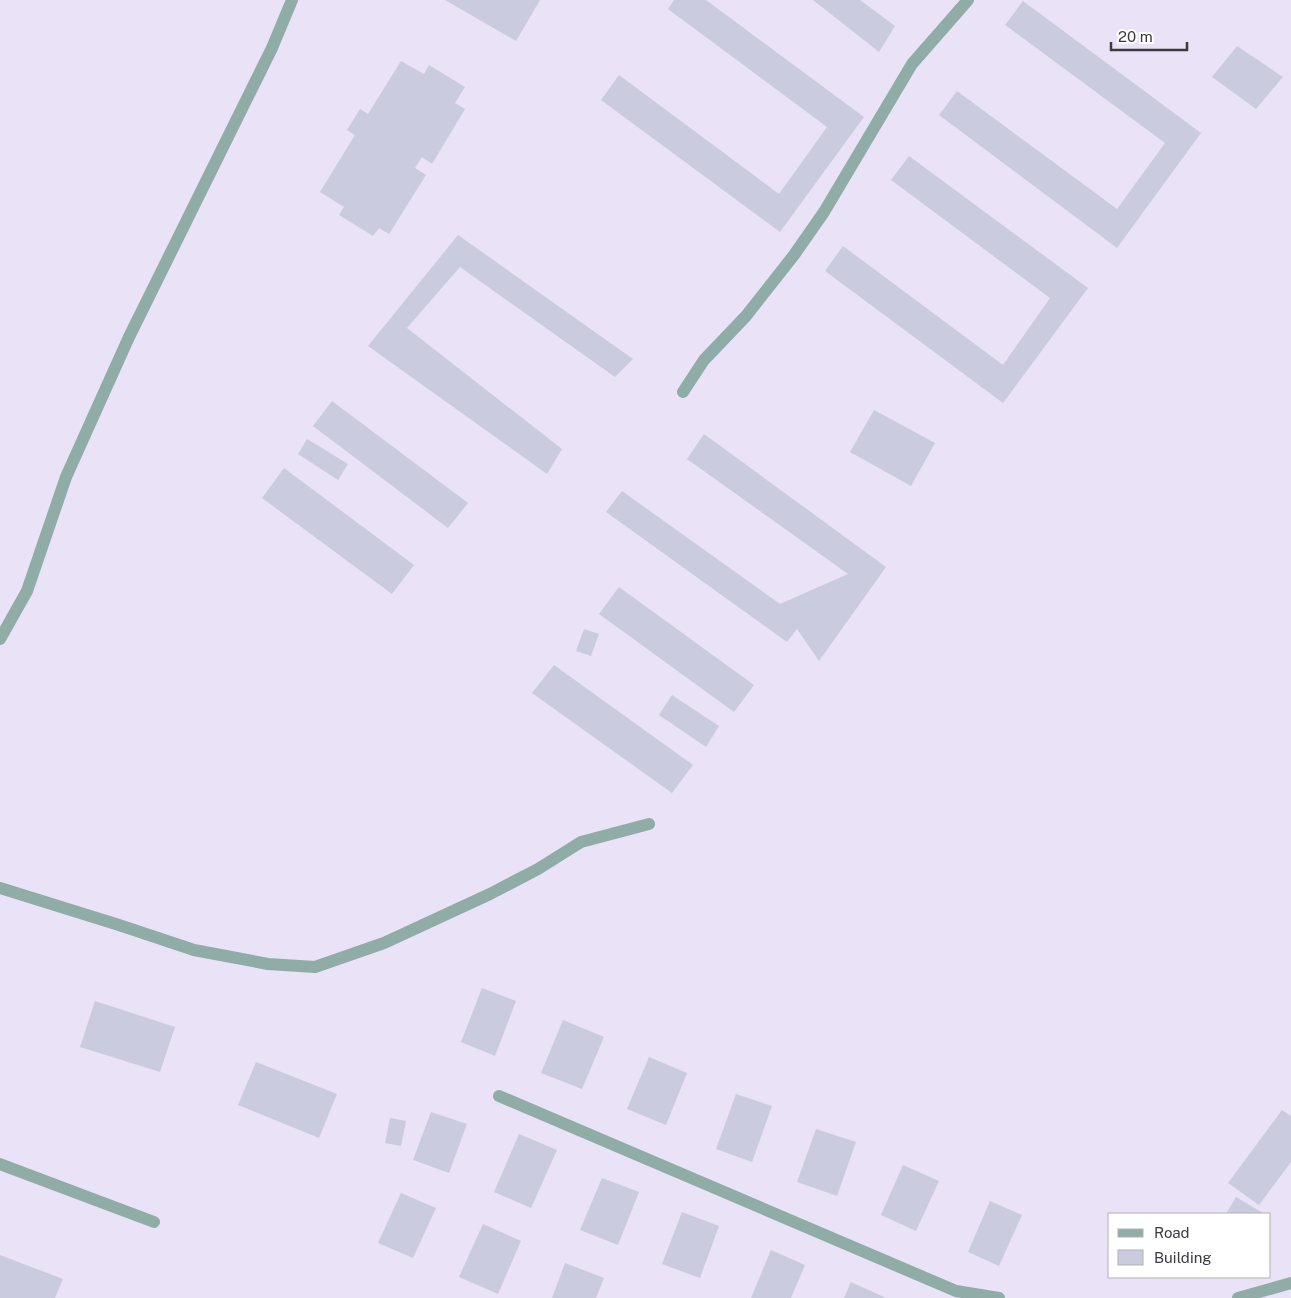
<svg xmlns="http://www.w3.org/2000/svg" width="1291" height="1298" font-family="'Public Sans',sans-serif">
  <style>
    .building { fill: #cbcbdf }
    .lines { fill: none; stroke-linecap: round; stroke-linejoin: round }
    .street { stroke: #90aca7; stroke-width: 12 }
  </style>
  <rect width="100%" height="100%" fill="#eae2f6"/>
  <g class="building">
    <path d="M445 0H540L516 41Z"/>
    <path d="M674 0H706L864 117 780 232 601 100 619 75 779 194 827 127 668 9Z"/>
    <path d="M813 0H860L895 26 879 52Z"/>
    <path d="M1023 1 1201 133 1117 248 939 115 957 91 1117 209 1165 143 1005 25Z"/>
    <path d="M1237 46 1283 77 1256 109 1212 77Z"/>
    <path d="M401 61 424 74 429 65 465 87 455 103 465 109 432 164 422 157 415 168 426 175 389 234 379 228 373 236 339 215 344 207 320 192 355 135 347 130 360 109 368 114Z"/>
    <path d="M909 156 1088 288 1003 403 825 271 843 246 1003 365 1050 298 891 180Z"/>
    <path d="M458 235 633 359 615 377 460 267 407 328 562 449 547 474 368 346Z"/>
    <path d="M332 401 468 503 448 528 313 426Z"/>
    <path d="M874 410 935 443 911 486 850 452Z"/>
    <path d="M704 434 886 567 819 661 797 629 787 642 606 512 622 491 780 604 848 574 687 459Z"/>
    <path d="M307 439 348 464 338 480 298 454Z"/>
    <path d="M284 468 414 565 392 594 262 498Z"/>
    <path d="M619 587 754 685 734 712 599 614Z"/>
    <path d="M584 629 599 634 591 656 576 651Z"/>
    <path d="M554 665 693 765 672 793 532 693Z"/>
    <path d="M672 695 719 726 706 747 659 715Z"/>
    <path d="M482 988 516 1001 495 1056 461 1042Z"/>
    <path d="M95 1001 175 1027 160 1072 80 1047Z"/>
    <path d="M563 1020 604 1037 582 1089 541 1073Z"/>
    <path d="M649 1057 687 1073 666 1125 627 1109Z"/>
    <path d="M256 1062 337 1094 319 1138 238 1105Z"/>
    <path d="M736 1094 772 1106 752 1162 716 1149Z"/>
    <path d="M1282 1110 1291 1116V1162L1259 1205 1228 1183Z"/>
    <path d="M431 1112 467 1124 449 1173 413 1160Z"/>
    <path d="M390 1118 406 1121 401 1146 385 1143Z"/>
    <path d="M816 1129 856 1142 837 1196 797 1182Z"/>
    <path d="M519 1134 557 1150 531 1208 494 1192Z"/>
    <path d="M903 1165 939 1181 916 1231 881 1215Z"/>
    <path d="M602 1178 639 1192 618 1245 580 1230Z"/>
    <path d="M401 1193 436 1208 413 1258 378 1243Z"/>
    <path d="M1236 1197 1263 1213 1262 1214H1226Z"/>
    <path d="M990 1201 1022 1215 999 1266 968 1252Z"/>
    <path d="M682 1212 719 1226 700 1278 662 1264Z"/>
    <path d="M483 1224 521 1241 498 1294 459 1277Z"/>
    <path d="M771 1250 805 1265 791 1298H751Z"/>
    <path d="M0 1255 63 1279 55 1298H0Z"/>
    <path d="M565 1263 604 1278 596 1298H552Z"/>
    <path d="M851 1282 886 1298H844Z"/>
  </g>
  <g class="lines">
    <g class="street">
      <path d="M683 392 704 360 746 316 794 255 824 212 912 64 968 0"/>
      <path d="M0 639 27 591 66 477 129 337 272 48 292 0"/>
      <path d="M0 888 119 925 194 950 268 964 315 967 384 943 490 894 538 869 581 842 649 824"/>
      <path d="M499 1096 956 1291 999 1298"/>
      <path d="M0 1164 154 1222"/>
      <path d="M1238 1298 1291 1283"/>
    </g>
  </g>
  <rect x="1108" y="1213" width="162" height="65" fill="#ffffff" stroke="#b1b0b3"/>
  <rect x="1118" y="1229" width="25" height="8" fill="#90aca7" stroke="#b1b0b3"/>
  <text x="1154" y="1238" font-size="15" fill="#3c3941">Road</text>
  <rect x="1118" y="1250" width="25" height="15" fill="#cbcbdf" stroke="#b1b0b3"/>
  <text x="1154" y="1263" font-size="15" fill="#3c3941">Building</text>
  <path d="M1111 42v8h76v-8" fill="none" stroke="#3c3941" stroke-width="2.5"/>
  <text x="1118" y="42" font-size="15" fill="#3c3941" stroke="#ffffff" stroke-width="4" paint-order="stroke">20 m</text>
</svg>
